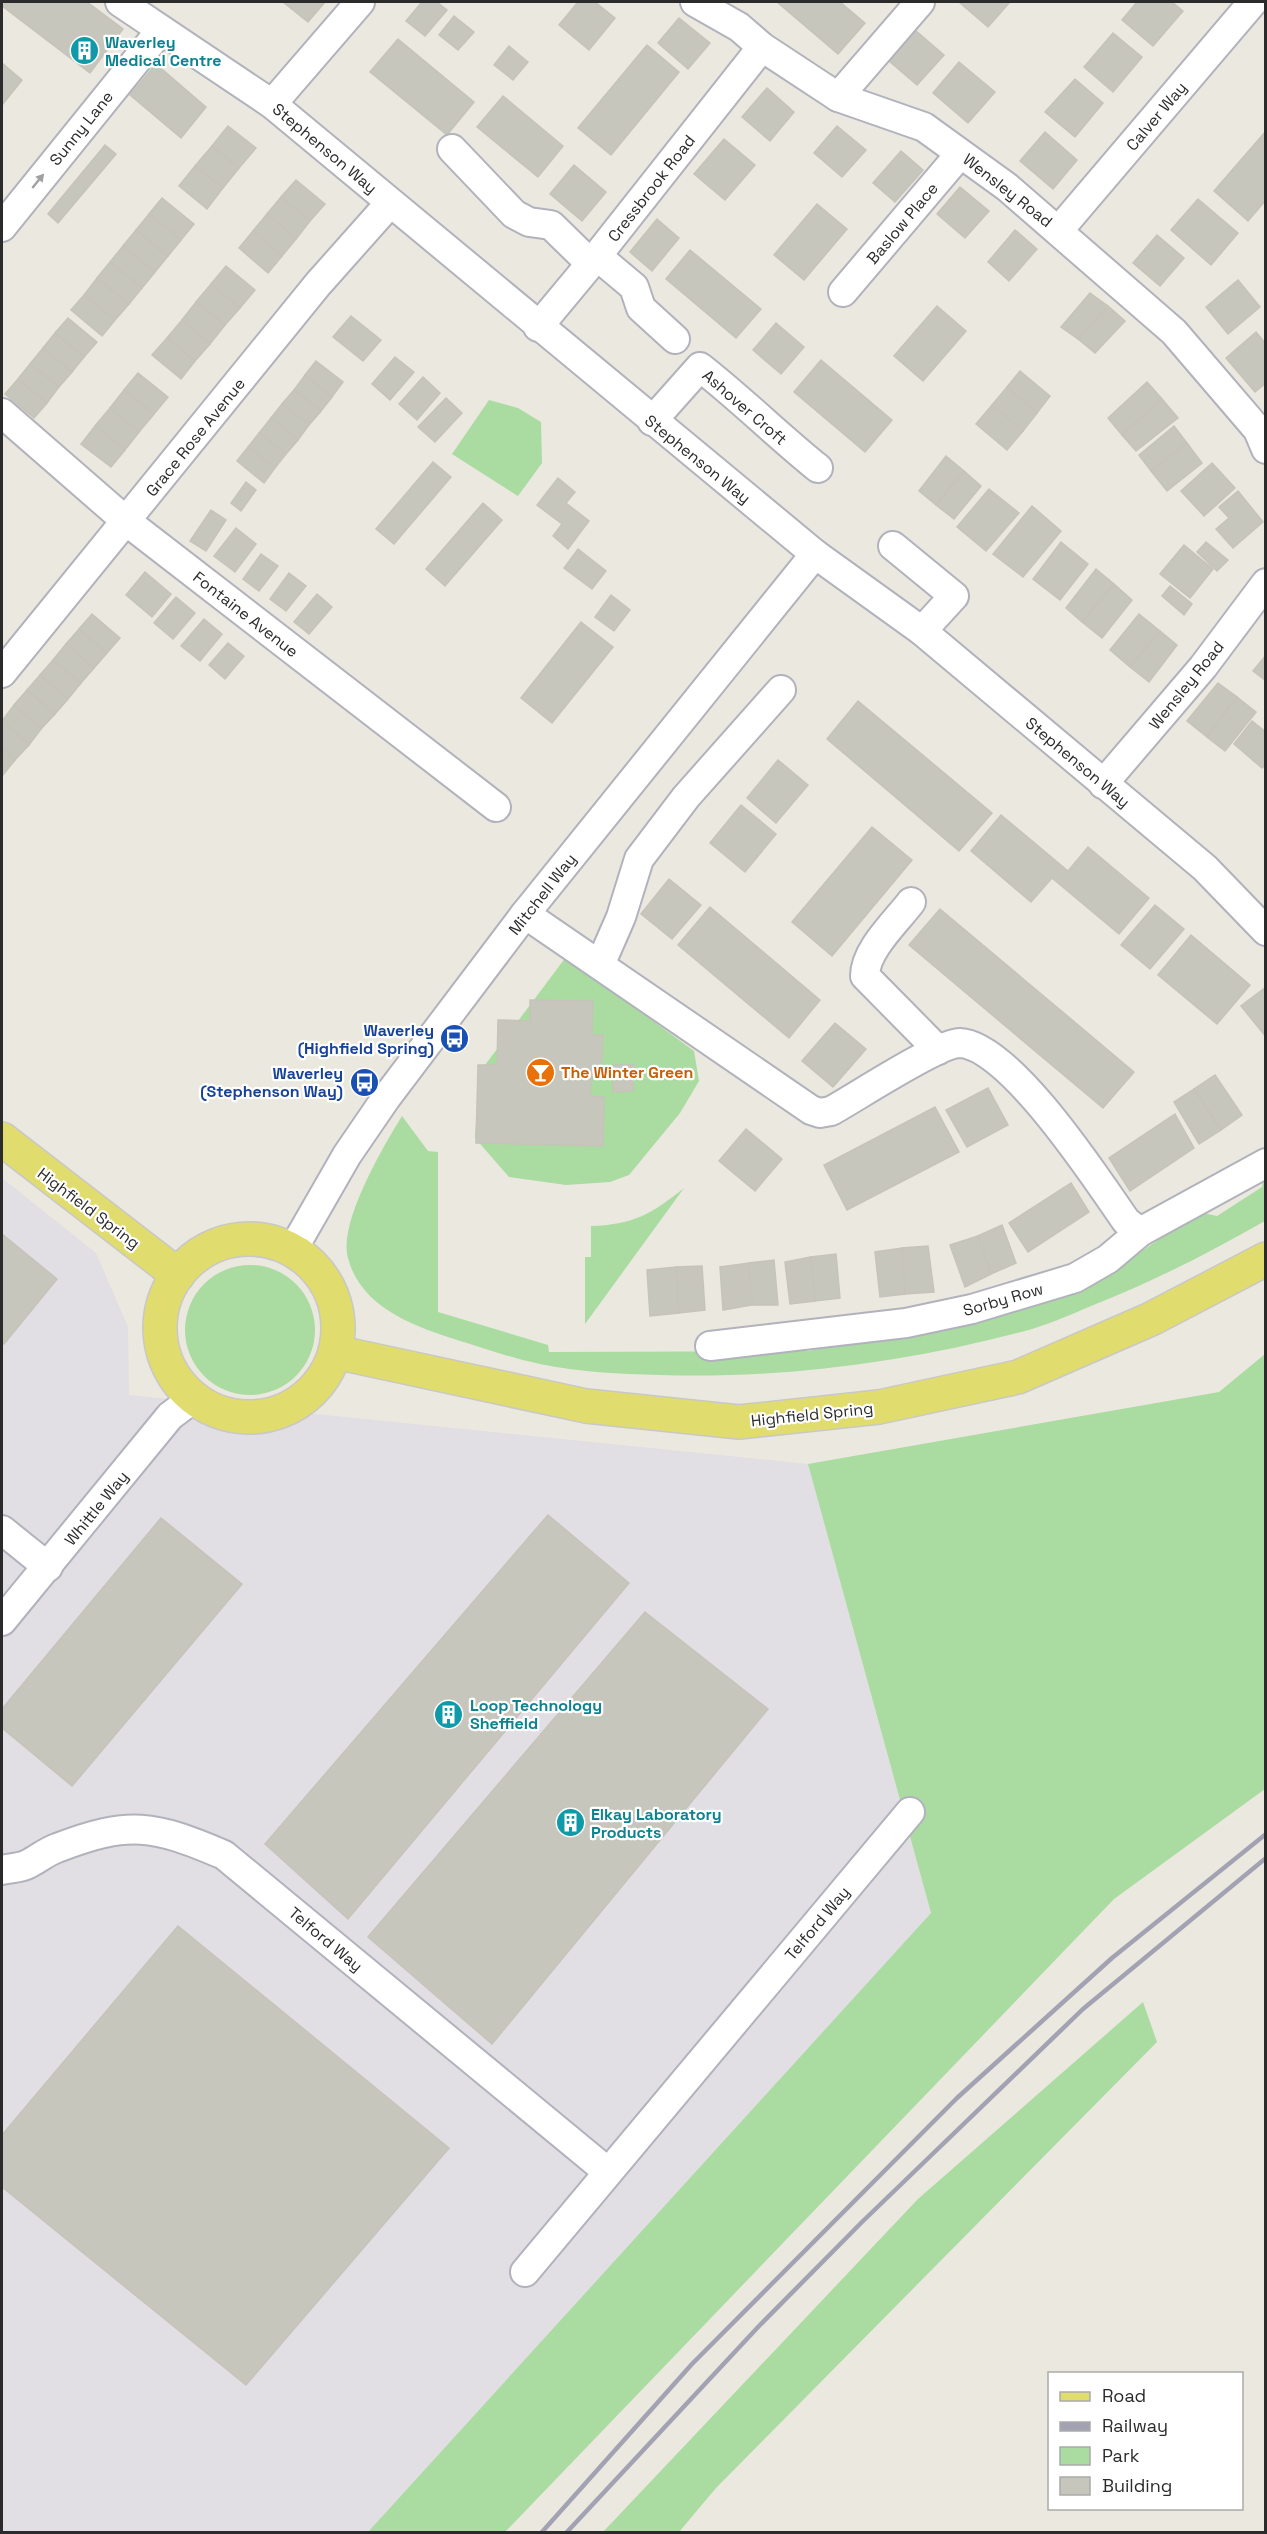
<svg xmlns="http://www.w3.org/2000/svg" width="1267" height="2534" font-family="'Space Grotesk',sans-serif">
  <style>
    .industrial { fill: #e1dee4 }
    .green { fill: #aadba1 }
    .building { fill: #c7c6bd; stroke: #c6c4b8; stroke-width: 1.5 }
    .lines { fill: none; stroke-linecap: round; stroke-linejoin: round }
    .minor-casing { stroke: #b2b2bd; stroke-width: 32 }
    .major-casing { stroke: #c8c8c8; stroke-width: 36 }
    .minor { stroke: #fff; stroke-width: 28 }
    .major { stroke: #e1dc6e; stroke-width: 33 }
    .rail { stroke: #a3a2b3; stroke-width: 4.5 }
    .oneway { fill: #a0a0a0 }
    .labels { text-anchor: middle; stroke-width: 4.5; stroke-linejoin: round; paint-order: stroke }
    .culture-label { font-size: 16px; font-weight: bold; fill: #0d838f; stroke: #fff; text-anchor: start }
    .street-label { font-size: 16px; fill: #2b2b2b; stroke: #fff }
    .transit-label { font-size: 16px; font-weight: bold; fill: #164399; stroke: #fff; text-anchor: end }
    .food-label { font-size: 16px; font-weight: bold; fill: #c56008; stroke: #fff; text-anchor: start }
  </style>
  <rect width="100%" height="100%" fill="#ebe8df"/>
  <path class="industrial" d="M2 1178 96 1253 128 1327 129 1395 808 1464 931 1913 368 2532H2Z"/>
  <g class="green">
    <path d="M489 400 518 408 541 422 542 463 518 496 452 454Z"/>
    <path d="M566 957 694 1051 699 1081 680 1113 629 1175 610 1182 566 1185 509 1177 475 1138 479 1073Z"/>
    <path d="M402 1116 428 1151 438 1152V1312L548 1345 549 1352 808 1351 949 1326 1088 1288 1199 1212 1217 1216 1262 1187 1265 1171V1221C1209 1253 1152 1282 1091 1306 1072 1314 1052 1323 1032 1329 911 1362 784 1379 659 1375 619 1374 579 1372 540 1364 511 1358 484 1348 457 1340 414 1326 361 1308 348 1258 338 1223 383 1147 402 1116Z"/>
    <path d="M684 1188 585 1324V1257H591V1226C632 1225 652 1214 684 1188Z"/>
    <circle cx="250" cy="1330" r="65"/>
    <path d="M1265 1354V1789L1114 1899 505 2532H368L931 1913 808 1464 1219 1392Z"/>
    <path d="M1143 2002 1157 2042 716 2488 679 2532H603L918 2199Z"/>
  </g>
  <g class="building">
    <path d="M6 2H87L123 29 90 73 2 6Z"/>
    <path d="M283 2H325L308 22Z"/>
    <path d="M422 2H437L447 10 425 36 406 21Z"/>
    <path d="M578 2H595L615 18 589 50 559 25Z"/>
    <path d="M777 2H840L865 23 838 54Z"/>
    <path d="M959 2H1010L988 27Z"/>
    <path d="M1137 2H1172L1183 11 1153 46 1122 20Z"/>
    <path d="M454 16 474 32 458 50 439 35Z"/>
    <path d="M679 18 710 43 688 69 658 43Z"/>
    <path d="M915 30 944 55 917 85 889 61Z"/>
    <path d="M1113 33 1142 57 1113 92 1084 67Z"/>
    <path d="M398 39 474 102 447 135 370 72Z"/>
    <path d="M647 45 679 72 611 155 578 128Z"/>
    <path d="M509 46 528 62 513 80 494 65Z"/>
    <path d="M959 62 995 92 968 123 933 93Z"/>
    <path d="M2 63 22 80 2 105Z"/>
    <path d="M156 64 206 107 181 138 130 95Z"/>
    <path d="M1075 79 1103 103 1075 137 1045 112Z"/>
    <path d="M767 88 794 112 770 141 742 117Z"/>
    <path d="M503 96 563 146 538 177 477 127Z"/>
    <path d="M228 126 256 148 239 168 212 146Z"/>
    <path d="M837 126 866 150 842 177 814 153Z"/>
    <path d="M1266 131V200L1248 221 1214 191Z"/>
    <path d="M1045 132 1077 160 1053 189 1020 161Z"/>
    <path d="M724 139 755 165 725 200 694 174Z"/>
    <path d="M105 145 116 154 58 223 48 214Z"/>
    <path d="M212 146 239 168 223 188 195 166Z"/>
    <path d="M901 151 923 170 895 202 873 183Z"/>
    <path d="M574 165 606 192 582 221 550 194Z"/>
    <path d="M195 166 223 188 207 209 179 186Z"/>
    <path d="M296 180 325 204 310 221 281 197Z"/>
    <path d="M960 187 989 211 965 238 937 214Z"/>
    <path d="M281 197 310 221 296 239 267 214Z"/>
    <path d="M162 198 194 224 181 240 149 214Z"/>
    <path d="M1198 199 1238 233 1211 265 1171 230Z"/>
    <path d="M817 204 847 229 804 280 774 255Z"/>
    <path d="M149 214 181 240 168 256 136 230Z"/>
    <path d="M267 214 296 239 282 256 253 231Z"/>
    <path d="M657 219 679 238 652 271 630 252Z"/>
    <path d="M136 230 168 256 155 272 123 246Z"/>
    <path d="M1015 230 1037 249 1009 281 988 262Z"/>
    <path d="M253 231 282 256 268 273 239 248Z"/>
    <path d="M1157 235 1184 258 1160 286 1133 263Z"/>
    <path d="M123 246 155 272 142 288 110 262Z"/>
    <path d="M690 250 761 309 736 338 666 279Z"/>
    <path d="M110 262 142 288 129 304 97 278Z"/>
    <path d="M226 266 255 290 240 308 211 284Z"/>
    <path d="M97 278 129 304 115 320 84 295Z"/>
    <path d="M1238 280 1260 307 1228 334 1206 307Z"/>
    <path d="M211 284 240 308 225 325 196 302Z"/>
    <path d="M1090 293 1108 306 1078 339 1061 327Z"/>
    <path d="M84 295 115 320 102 336 71 310Z"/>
    <path d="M196 302 225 325 210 344 182 320Z"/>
    <path d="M937 306 966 331 923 381 894 356Z"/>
    <path d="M1108 306 1125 321 1095 353 1078 339Z"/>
    <path d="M351 316 381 340 363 361 333 337Z"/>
    <path d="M68 318 97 342 84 357 55 333Z"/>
    <path d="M182 320 210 344 195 361 167 338Z"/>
    <path d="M776 323 804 347 781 374 753 350Z"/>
    <path d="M1256 332 1266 344V383L1255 392 1226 358Z"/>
    <path d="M55 333 84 357 72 372 43 348Z"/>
    <path d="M167 338 195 361 181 379 152 355Z"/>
    <path d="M43 348 72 372 59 387 30 364Z"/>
    <path d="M395 357 414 372 390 400 372 384Z"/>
    <path d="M821 360 892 420 865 452 794 392Z"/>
    <path d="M316 361 343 382 332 397 305 375Z"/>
    <path d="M30 364 59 387 47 403 18 379Z"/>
    <path d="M1020 371 1050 396 1037 413 1007 387Z"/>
    <path d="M138 373 168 397 154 414 124 390Z"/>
    <path d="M305 375 332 397 321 411 294 390Z"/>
    <path d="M423 377 440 393 417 420 399 404Z"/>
    <path d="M18 379 47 403 34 418 5 394Z"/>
    <path d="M1147 382 1162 399 1122 435 1108 418Z"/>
    <path d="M1007 387 1037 413 1023 431 992 405Z"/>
    <path d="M124 390 154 414 139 432 110 408Z"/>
    <path d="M294 390 321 411 309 425 282 404Z"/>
    <path d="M446 398 462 413 435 442 418 427Z"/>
    <path d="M1162 399 1178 418 1136 451 1122 435Z"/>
    <path d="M282 404 309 425 298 440 271 418Z"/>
    <path d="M992 405 1023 431 1007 450 976 424Z"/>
    <path d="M110 408 139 432 125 450 95 426Z"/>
    <path d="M271 418 298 440 286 454 259 433Z"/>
    <path d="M95 426 125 450 111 467 81 444Z"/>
    <path d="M1174 426 1187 443 1151 471 1139 455Z"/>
    <path d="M259 433 286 454 275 468 248 447Z"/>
    <path d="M1187 443 1202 463 1167 491 1151 471Z"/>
    <path d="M248 447 275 468 264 483 237 461Z"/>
    <path d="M946 456 964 471 936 505 919 491Z"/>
    <path d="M433 462 451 477 394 544 376 529Z"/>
    <path d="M1212 463 1235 488 1204 516 1181 491Z"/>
    <path d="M964 471 981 486 954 519 936 505Z"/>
    <path d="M558 478 575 492 566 503 589 521 568 549 553 536 562 524 537 505Z"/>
    <path d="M246 482 256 490 241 511 231 503Z"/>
    <path d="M989 489 1019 513 986 551 957 527Z"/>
    <path d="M1238 491 1263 522 1233 548 1216 529 1229 518 1219 507Z"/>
    <path d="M483 503 502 520 445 586 426 569Z"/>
    <path d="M1032 506 1061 531 1023 577 993 554Z"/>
    <path d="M211 510 226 520 206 551 190 541Z"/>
    <path d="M236 528 256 544 235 572 214 556Z"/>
    <path d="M1061 542 1088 564 1060 600 1033 579Z"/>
    <path d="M1206 542 1228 560 1217 571 1197 552Z"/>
    <path d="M1184 545 1213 569 1190 598 1160 574Z"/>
    <path d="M578 549 606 571 592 589 564 568Z"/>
    <path d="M261 554 278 566 259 591 243 579Z"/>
    <path d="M1096 569 1114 584 1082 622 1066 608Z"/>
    <path d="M145 572 171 594 152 617 126 595Z"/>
    <path d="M289 573 306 586 286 611 270 599Z"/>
    <path d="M1114 584 1132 600 1102 638 1082 622Z"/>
    <path d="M1170 586 1192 604 1184 615 1162 596Z"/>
    <path d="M317 594 332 607 309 634 294 622Z"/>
    <path d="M611 595 630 610 614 631 595 617Z"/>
    <path d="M176 597 195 613 173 639 154 623Z"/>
    <path d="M92 614 120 638 107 653 79 629Z"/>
    <path d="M1139 614 1160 631 1130 667 1110 650Z"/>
    <path d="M204 619 222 634 200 661 181 646Z"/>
    <path d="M581 622 613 647 552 723 521 698Z"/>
    <path d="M79 629 107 653 94 668 66 644Z"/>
    <path d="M1160 631 1177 645 1149 682 1130 667Z"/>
    <path d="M228 643 244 656 225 679 209 665Z"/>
    <path d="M66 644 94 668 81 683 53 660Z"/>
    <path d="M1266 655V681L1253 671Z"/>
    <path d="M53 660 81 683 68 699 40 675Z"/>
    <path d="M40 675 68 699 55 714 27 690Z"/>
    <path d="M1218 683 1237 697 1207 737 1187 721Z"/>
    <path d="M27 690 55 714 41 729 14 705Z"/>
    <path d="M1237 697 1256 712 1225 751 1207 737Z"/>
    <path d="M858 701 992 813 959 851 827 739Z"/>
    <path d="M14 705 41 729 29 745 2 721Z"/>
    <path d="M2 721 29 745 15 760 2 748Z"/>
    <path d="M1252 721 1266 732V764L1262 768 1234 744Z"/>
    <path d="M2 748 15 760 3 775 2 774Z"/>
    <path d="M778 760 808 785 776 823 747 798Z"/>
    <path d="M741 805 776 834 745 872 710 843Z"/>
    <path d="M1001 815 1068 871 1088 847 1149 898 1119 934 1052 878 1031 902 971 851Z"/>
    <path d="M872 827 912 860 832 956 792 922Z"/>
    <path d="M669 879 701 905 672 939 641 914Z"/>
    <path d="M1155 905 1184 929 1150 969 1121 945Z"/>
    <path d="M710 907 820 1000 789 1038 678 945Z"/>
    <path d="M940 909 1134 1072 1103 1108 909 945Z"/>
    <path d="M1191 935 1250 985 1217 1024 1158 975Z"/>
    <path d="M1266 987V1037L1241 1006Z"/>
    <path d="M530 1000 593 1001 592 1035H603L601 1078H591L590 1096 604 1097 603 1146 476 1143 478 1065H497L498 1020 530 1021Z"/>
    <path d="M835 1023 866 1049 833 1087 802 1061Z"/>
    <path d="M613 1065H634L633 1091 613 1092Z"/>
    <path d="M1215 1075 1242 1115 1221 1130 1194 1089Z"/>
    <path d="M988 1088 1008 1125 967 1147 946 1110Z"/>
    <path d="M1194 1089 1221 1130 1199 1144 1174 1102Z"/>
    <path d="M935 1107 959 1152 847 1210 824 1165Z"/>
    <path d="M1175 1114 1194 1148 1130 1191 1109 1158Z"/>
    <path d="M746 1129 782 1159 755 1191 719 1161Z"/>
    <path d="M1071 1183 1089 1212 1028 1252 1009 1223Z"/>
    <path d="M1002 1225 1016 1263 991 1274 978 1236Z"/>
    <path d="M2 1234 57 1279 4 1344 2 1342Z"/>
    <path d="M978 1236 991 1274 965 1287 950 1245Z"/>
    <path d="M928 1246 934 1292 905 1294 902 1248Z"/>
    <path d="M902 1248 905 1294 880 1297 875 1252Z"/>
    <path d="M836 1254 840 1298 815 1301 811 1257Z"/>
    <path d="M811 1257 815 1301 790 1304 785 1262Z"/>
    <path d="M774 1260 778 1305H752L749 1263Z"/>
    <path d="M749 1263 752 1305 723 1310 720 1267Z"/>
    <path d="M702 1266 705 1310 679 1313 676 1267Z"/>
    <path d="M676 1267 679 1313 650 1316 647 1270Z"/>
    <path d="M548 1515 629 1583 348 1919 265 1844Z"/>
    <path d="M161 1518 242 1584 72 1786 2 1728V1709Z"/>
    <path d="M645 1612 768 1709 492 2044 368 1937Z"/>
    <path d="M178 1926 449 2148 246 2385 2 2187V2135Z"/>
  </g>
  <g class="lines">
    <defs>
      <g id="minor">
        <path d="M120 2 272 104 815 554 922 631 1205 868 1266 931"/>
        <path d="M695 2 739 27 762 47 838 97 924 127 1007 187 1174 332 1258 430 1266 449"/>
        <path d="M838 97 920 2"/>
        <path d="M272 104 360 2"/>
        <path d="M452 149 514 214 529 222 551 225 591 264"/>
        <path d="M2 227 161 30"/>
        <path d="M1059 230 1253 2"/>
        <path d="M597 256 634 287 641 308 675 339"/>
        <path d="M843 292 960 154"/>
        <path d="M538 327 597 256 762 47"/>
        <path d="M2 413 126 521 496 807"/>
        <path d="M652 421 700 367C741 399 777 435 818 468"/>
        <path d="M893 546 954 596 922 631"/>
        <path d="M2 673 318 284 390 203"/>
        <path d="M1103 784 1203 667 1266 583"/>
        <path d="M911 902C896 922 865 950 865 976L938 1050"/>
        <path d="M525 914 811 1110 820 1113 831 1111C855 1098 938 1043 960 1043 1010 1045 1098 1181 1126 1221L1140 1232"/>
        <path d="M600 965 621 917 639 859 686 797 781 690"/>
        <path d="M293 1249 347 1155 386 1098 525 914 815 554"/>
        <path d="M710 1346 906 1323 972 1309 1075 1278 1108 1259 1140 1232 1266 1163"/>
        <path d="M2 1530 48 1567"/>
        <path d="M2 1621 170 1416 194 1398"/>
        <path d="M2 1870C10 1868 21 1868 28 1864 38 1859 46 1852 57 1848 129 1820 154 1825 224 1855L608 2172"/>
        <path d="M525 2272 910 1812"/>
      </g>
      <g id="major">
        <path d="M2 1139 178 1275"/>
        <circle cx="249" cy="1328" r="89"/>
        <path d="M335 1352 586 1406 739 1422 879 1407 1018 1377 1151 1319 1266 1259"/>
      </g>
    </defs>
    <use href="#minor" class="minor-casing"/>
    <use href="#major" class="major-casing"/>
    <use href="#minor" class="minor"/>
    <use href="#major" class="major"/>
    <g class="rail">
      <path d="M542 2532 692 2364 957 2098 1112 1958 1266 1834"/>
      <path d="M567 2532 759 2326 862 2222 1083 2009 1266 1858"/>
    </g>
  </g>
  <defs><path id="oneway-solid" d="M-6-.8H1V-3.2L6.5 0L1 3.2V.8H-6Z" transform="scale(1.5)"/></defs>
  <use class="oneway" href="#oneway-solid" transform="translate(38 181) rotate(-51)"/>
  <defs>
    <symbol id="building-disc" viewBox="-11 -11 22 22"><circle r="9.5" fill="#0f9aa8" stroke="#fff"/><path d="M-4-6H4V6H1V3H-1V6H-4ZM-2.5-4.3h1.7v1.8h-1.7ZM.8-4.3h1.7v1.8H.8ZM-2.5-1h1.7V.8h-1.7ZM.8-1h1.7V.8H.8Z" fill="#fff"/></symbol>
    <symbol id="bus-disc" viewBox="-11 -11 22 22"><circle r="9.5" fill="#1a4fb4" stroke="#fff"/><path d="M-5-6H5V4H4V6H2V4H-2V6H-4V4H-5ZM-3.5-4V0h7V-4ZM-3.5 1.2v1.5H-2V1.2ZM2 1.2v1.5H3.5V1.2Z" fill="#fff"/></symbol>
    <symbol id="bar-disc" viewBox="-11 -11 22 22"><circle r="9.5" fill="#e8710a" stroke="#fff"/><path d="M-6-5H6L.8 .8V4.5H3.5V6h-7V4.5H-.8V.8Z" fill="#fff"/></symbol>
  </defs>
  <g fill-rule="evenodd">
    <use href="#building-disc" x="68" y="34" width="33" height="33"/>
    <use href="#bus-disc" x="438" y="1022" width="33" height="33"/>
    <use href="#bar-disc" x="524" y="1056" width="33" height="33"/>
    <use href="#bus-disc" x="348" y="1066" width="33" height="33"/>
    <use href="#building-disc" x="432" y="1698" width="33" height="33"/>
    <use href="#building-disc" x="554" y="1806" width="33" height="33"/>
  </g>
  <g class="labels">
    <g class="culture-label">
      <text x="105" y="48">Waverley<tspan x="105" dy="18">Medical Centre</tspan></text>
      <text x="470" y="1711">Loop Technology<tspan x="470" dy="18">Sheffield</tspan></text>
      <text x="591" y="1820">Elkay Laboratory<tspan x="591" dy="18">Products</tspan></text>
    </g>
    <g class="street-label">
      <text transform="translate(1156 116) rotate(-50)" y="6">Calver Way</text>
      <text transform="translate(81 128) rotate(-51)" y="6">Sunny Lane</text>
      <text transform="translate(325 148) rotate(40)" y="6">Stephenson Way</text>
      <text transform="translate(651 188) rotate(-52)" y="6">Cressbrook Road</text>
      <text transform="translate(1008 190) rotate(38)" y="6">Wensley Road</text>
      <text transform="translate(902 223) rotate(-50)" y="6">Baslow Place</text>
      <text transform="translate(745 407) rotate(41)" y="6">Ashover Croft</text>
      <text transform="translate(195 437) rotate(-51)" y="6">Grace Rose Avenue</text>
      <text transform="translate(698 459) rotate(39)" y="6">Stephenson Way</text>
      <text transform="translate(246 614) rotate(38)" y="6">Fontaine Avenue</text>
      <text transform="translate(1186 685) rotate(-51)" y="6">Wensley Road</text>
      <text transform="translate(1078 762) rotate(40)" y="6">Stephenson Way</text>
      <text transform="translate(542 894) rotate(-52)" y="6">Mitchell Way</text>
      <text transform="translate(89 1208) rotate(37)" y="6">Highfield Spring</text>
      <text transform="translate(1003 1299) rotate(-16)" y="6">Sorby Row</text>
      <text transform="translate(812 1414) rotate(-6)" y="6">Highfield Spring</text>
      <text transform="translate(96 1508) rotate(-51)" y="6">Whittle Way</text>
      <text transform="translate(817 1923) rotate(-50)" y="6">Telford Way</text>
      <text transform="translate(326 1939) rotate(40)" y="6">Telford Way</text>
    </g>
    <g class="transit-label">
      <text x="434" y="1036">Waverley<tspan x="434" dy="18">(Highfield Spring)</tspan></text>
      <text x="343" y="1079">Waverley<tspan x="343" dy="18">(Stephenson Way)</tspan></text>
    </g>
    <g class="food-label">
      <text x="561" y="1078">The Winter Green</text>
    </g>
  </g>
  <rect width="1267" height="2534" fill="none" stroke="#2b2b2b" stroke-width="6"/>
  <rect x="1048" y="2372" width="195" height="138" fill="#ffffff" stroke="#aaaaaa" stroke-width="1.5"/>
  <rect x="1060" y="2392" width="30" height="9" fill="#e1dc6e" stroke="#aaaaaa" stroke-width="1.5"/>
  <text x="1102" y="2402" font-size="18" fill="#2b2b2b">Road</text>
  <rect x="1060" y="2422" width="30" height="9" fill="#a3a2b3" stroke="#aaaaaa" stroke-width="1.5"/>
  <text x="1102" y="2432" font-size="18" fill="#2b2b2b">Railway</text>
  <rect x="1060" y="2447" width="30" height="18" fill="#aadba1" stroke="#aaaaaa" stroke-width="1.5"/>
  <text x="1102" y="2462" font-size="18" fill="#2b2b2b">Park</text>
  <rect x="1060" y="2477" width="30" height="18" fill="#c7c6bd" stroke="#aaaaaa" stroke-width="1.5"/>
  <text x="1102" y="2492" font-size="18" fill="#2b2b2b">Building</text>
</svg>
